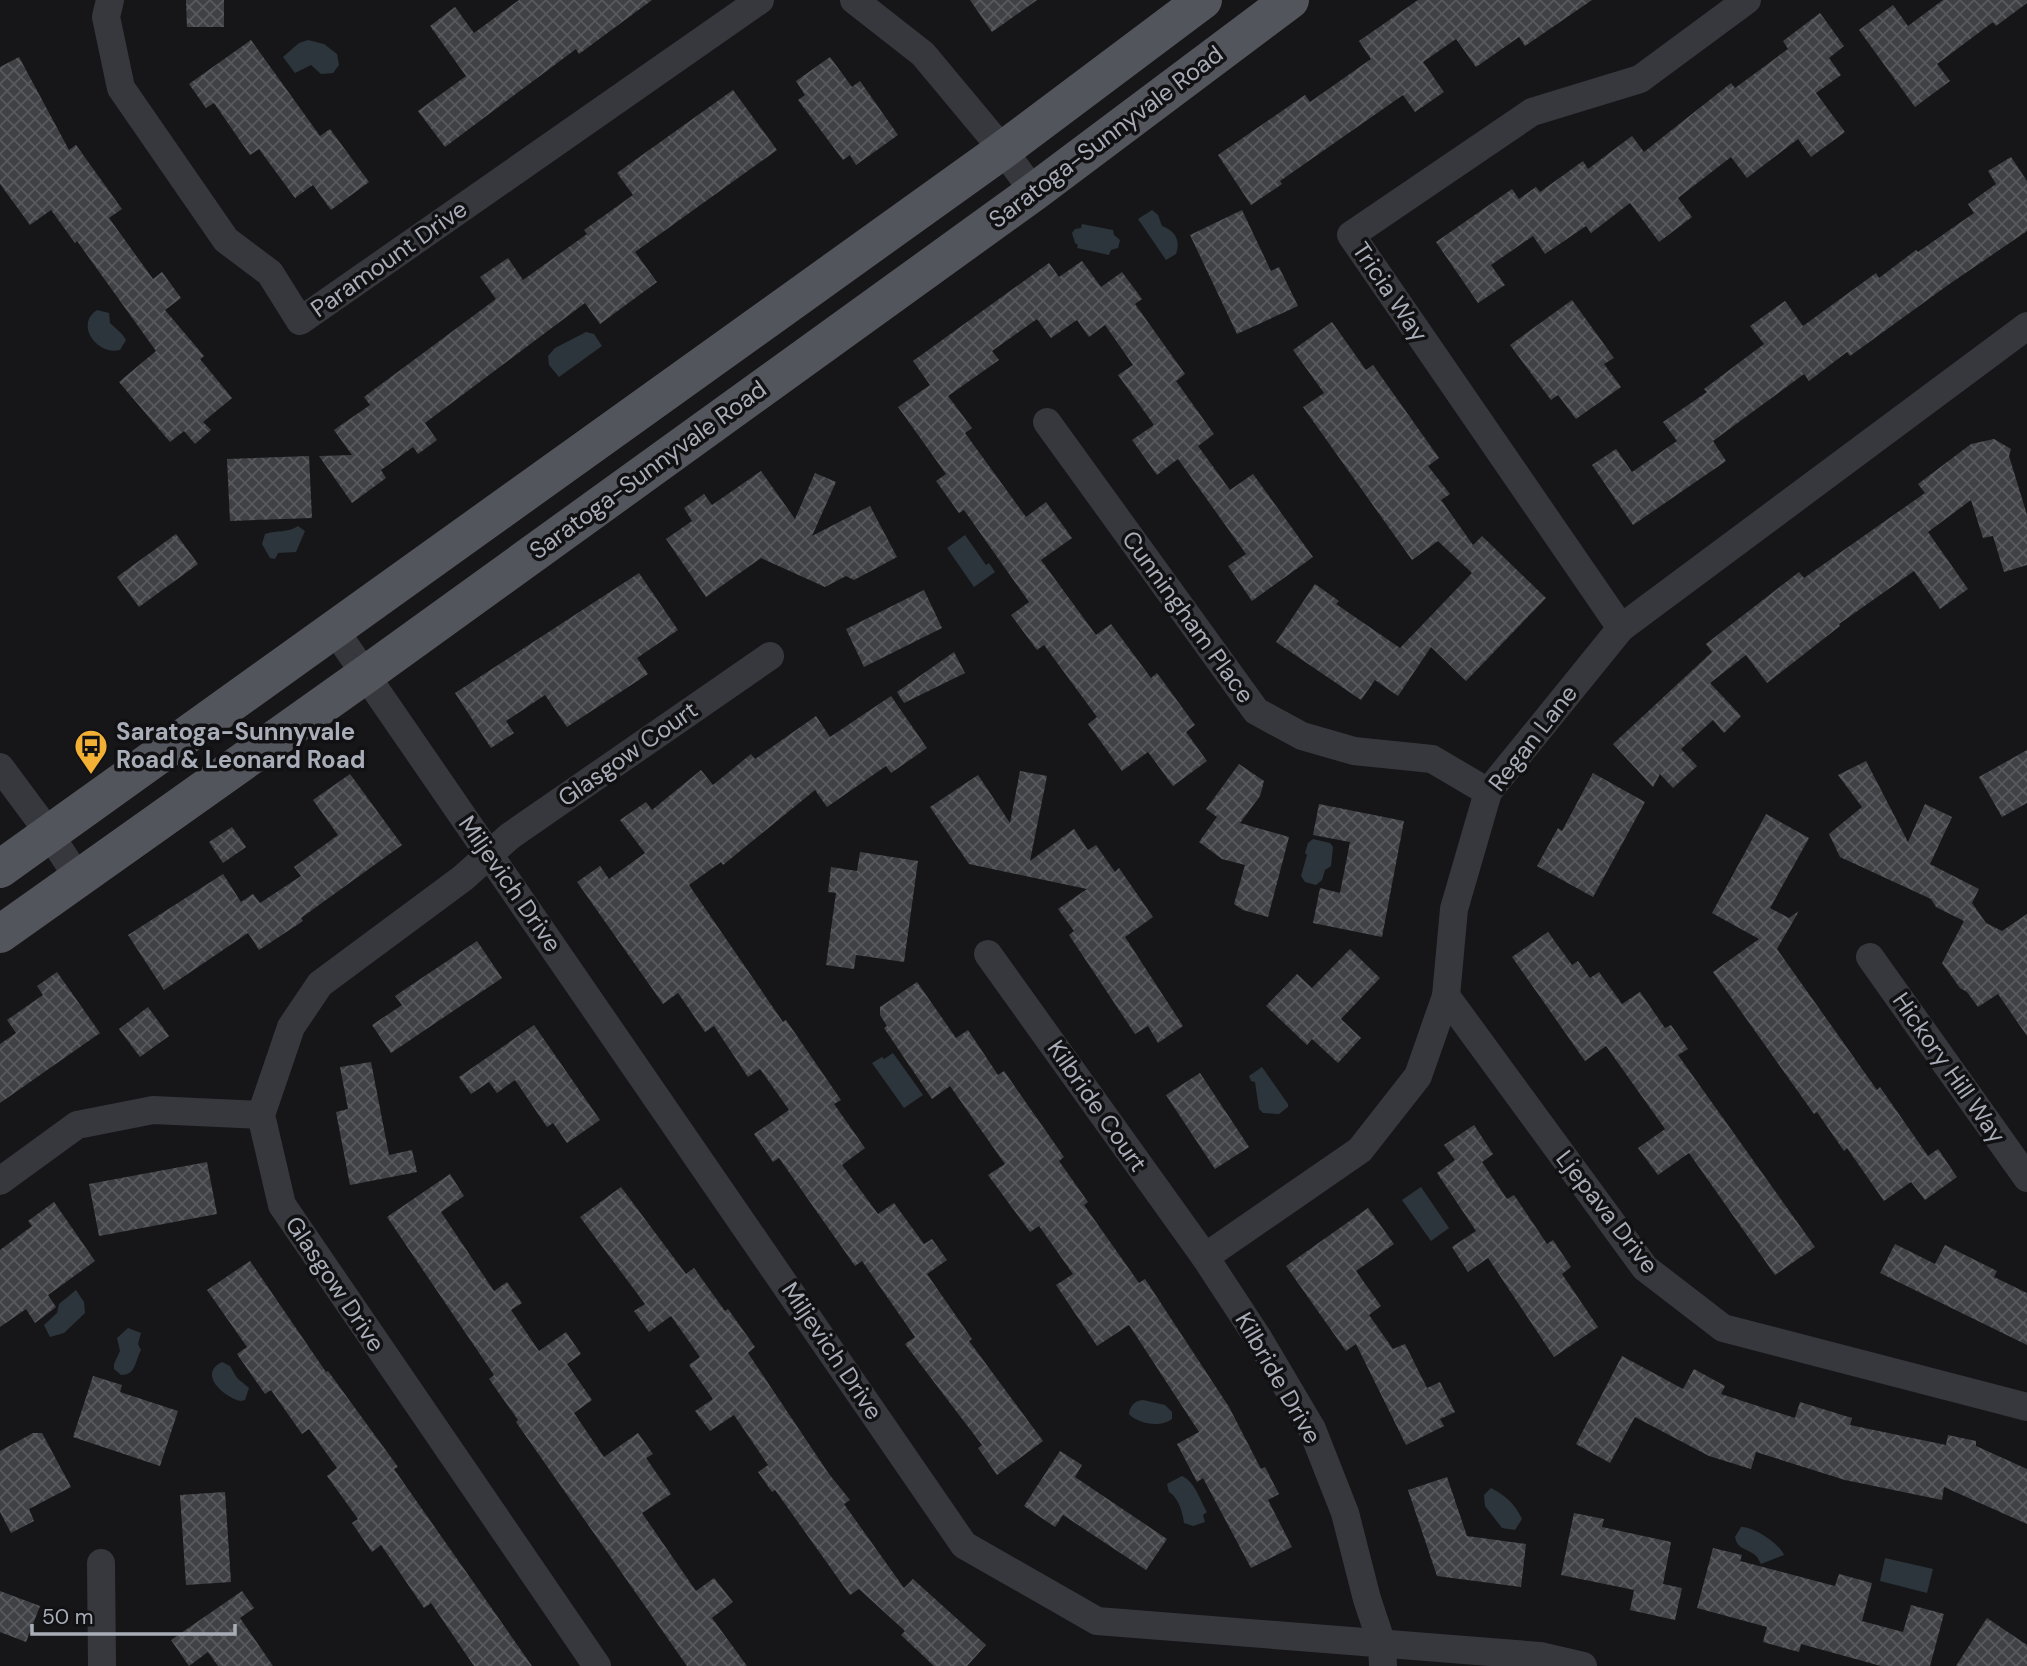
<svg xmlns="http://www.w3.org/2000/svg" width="2027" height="1666" font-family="'DM Sans',sans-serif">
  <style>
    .water { fill: #2c353c }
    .building { fill: url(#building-cross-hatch) }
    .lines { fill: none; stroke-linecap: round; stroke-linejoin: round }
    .street { stroke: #37383d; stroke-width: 28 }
    .primary { stroke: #53555c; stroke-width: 38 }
    .labels { text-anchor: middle; stroke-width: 7; stroke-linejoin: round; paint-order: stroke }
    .street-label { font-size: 24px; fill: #a8adb8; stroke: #111113 }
    .poi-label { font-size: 24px; font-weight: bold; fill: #a8adb8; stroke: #111113; text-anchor: start }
  </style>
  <defs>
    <pattern id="building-cross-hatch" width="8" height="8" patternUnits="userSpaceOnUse" patternTransform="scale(1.75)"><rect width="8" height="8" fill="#404145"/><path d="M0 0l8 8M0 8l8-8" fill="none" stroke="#595a5e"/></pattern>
  </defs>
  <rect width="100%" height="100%" fill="#161618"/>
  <g class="water">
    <path d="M308 40 324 44 337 54 339 65 333 73 321 74 311 65 295 73 283 57 299 43Z"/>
    <path d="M1152 210 1158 215 1162 226C1175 231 1181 240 1176 254L1166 260 1138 219Z"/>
    <path d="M1082 224 1113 230 1114 235 1120 240 1118 248 1111 250 1109 255 1077 248 1078 245 1075 243 1072 233 1075 229 1081 228Z"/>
    <path d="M97 310 109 313 110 323 122 334 126 340 120 350C98 356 74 325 97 310Z"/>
    <path d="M586 332 594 334 602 346 559 377 549 365 548 356 555 348Z"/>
    <path d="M298 526 305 531 296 552 278 553 275 559 270 558 262 544 265 534C277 530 288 533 298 526Z"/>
    <path d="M965 535 986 565 989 563 995 572 974 587 947 548Z"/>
    <path d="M1313 839 1330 843 1333 847 1331 866 1325 870 1322 880 1316 885 1305 882 1301 876 1307 855 1305 853 1308 843Z"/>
    <path d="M893 1053 923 1095 904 1108 872 1063 882 1057 884 1059Z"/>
    <path d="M1262 1067 1288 1104V1107L1279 1114 1263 1113 1259 1109 1255 1082 1251 1081 1249 1076Z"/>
    <path d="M1421 1187 1449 1228 1431 1241 1402 1200Z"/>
    <path d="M76 1290 84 1302 85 1313 64 1333 50 1337 44 1325 57 1313 59 1304Z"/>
    <path d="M128 1328 141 1333 138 1344 141 1350C135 1361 136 1375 121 1375L114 1369V1364L120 1351 117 1338Z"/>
    <path d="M222 1362 230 1366 237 1378 249 1388 245 1400 241 1401C225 1398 197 1374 222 1362Z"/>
    <path d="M1143 1400 1165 1405 1172 1412V1419C1161 1428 1138 1424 1129 1414 1130 1405 1135 1401 1143 1400Z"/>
    <path d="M1182 1476C1195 1482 1200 1500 1207 1512L1203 1515 1205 1522 1193 1526 1184 1523C1183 1513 1178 1497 1169 1492L1167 1484Z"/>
    <path d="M1491 1488C1505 1495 1515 1504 1522 1519L1515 1530 1502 1528 1485 1506 1484 1495Z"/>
    <path d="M1741 1527C1753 1526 1780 1544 1784 1555L1761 1564C1759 1561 1758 1557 1755 1555 1745 1547 1738 1550 1735 1537Z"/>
    <path d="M1885 1558 1933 1569 1927 1593 1880 1581Z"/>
  </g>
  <g class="building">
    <path d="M186 0H224V27H187Z"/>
    <path d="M519 0H652L579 54 576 49 445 147 418 111 466 76 430 26 455 7 474 33Z"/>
    <path d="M970 0H1037L992 32Z"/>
    <path d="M1418 0H1592L1525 46 1519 37 1476 67 1456 39 1423 62 1444 92 1415 112 1403 95 1280 181 1282 184 1251 205 1218 155 1305 95 1310 102 1371 59 1359 41Z"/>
    <path d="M1943 0H2027V3L1996 26 1993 22 1937 64 1950 81 1915 107 1859 30 1893 5 1908 26Z"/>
    <path d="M1820 13 1844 46 1829 58 1841 75 1816 93 1845 132 1811 157 1798 139 1747 178 1731 157 1678 198 1692 217 1659 242 1630 203 1591 233 1586 226 1545 254 1533 236 1491 265 1505 285 1478 303 1436 242 1512 189 1519 199 1536 187 1540 192 1583 161 1588 169 1632 136 1644 152 1731 83 1735 88 1788 49 1783 41Z"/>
    <path d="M251 40 320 136 330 129 369 182 331 210 313 185 295 198 259 149 250 155 214 103 206 108 189 84Z"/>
    <path d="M19 57 69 150 76 145 122 209 109 218 153 279 162 272 181 298 165 310 204 356 200 359 232 398 203 422 211 430 195 444 184 431 170 442 119 382 156 351 77 241 75 243 51 210 30 225 0 184V67Z"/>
    <path d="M830 57 852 87 860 81 898 135 856 165 850 155 843 160 798 100 805 95 796 81Z"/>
    <path d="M733 90 777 150 635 252 657 282 600 324 585 303 425 423 437 440 418 454 413 447 381 470 386 478 352 503 319 456 352 455 334 430 370 405 364 397 496 299 480 277 508 258 523 280 587 234 584 230 633 195 617 173Z"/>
    <path d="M2011 157 2027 181V231L1948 285 1850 356 1847 352 1809 381 1804 374 1713 441 1726 461 1633 525 1592 465 1616 449 1632 472 1677 441 1663 422 1707 392 1704 389 1764 344 1750 326 1785 301 1803 326 1876 273 1879 278 1916 250 1918 252 1974 213 1968 204 1996 184 1988 171Z"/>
    <path d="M1242 210 1271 271 1279 267 1298 306 1237 334 1190 235Z"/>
    <path d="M1082 261 1101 287 1122 272 1142 299 1135 304 1185 374 1176 381 1214 434 1198 446 1230 490 1253 474 1313 557 1252 601 1228 566 1246 554 1178 459 1157 475 1132 440 1154 425 1118 375 1133 365 1105 325 1089 337 1077 320 1051 338 1037 319 992 351 999 360 948 396 972 428 965 433 1026 517 1046 502 1072 538 1041 560 1096 635 1111 624 1151 678 1157 673 1195 725 1186 732 1207 761 1173 786 1148 752 1122 771 1088 724 1097 717 1044 645 1037 650 1011 615 1029 602 964 510 959 513 936 481 946 474 898 407 930 385 913 361 1049 263 1059 277Z"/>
    <path d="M1572 300 1614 358 1604 364 1621 387 1576 419 1558 395 1551 400 1510 345Z"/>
    <path d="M1332 322 1366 370 1373 365 1439 458 1428 466 1450 494 1441 500 1473 545 1482 536 1546 598 1466 681 1431 647 1398 696 1375 680 1361 700 1276 642 1315 584 1339 601 1336 604 1400 648 1472 573 1438 541 1412 560 1303 407 1324 393 1293 350Z"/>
    <path d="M1994 439 2011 449 2009 456 2027 515V565L2004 572 1993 536 1983 538 1971 500 1928 532 1968 589 1940 609 1914 571 1839 624 1840 626 1767 683 1746 655 1710 683 1741 716 1724 733 1713 720 1681 749 1697 766 1673 788 1660 774 1653 787 1613 744 1712 652 1706 644 1799 572 1804 578 1925 493 1918 484 1971 444Z"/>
    <path d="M309 456 312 518 230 521 227 459Z"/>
    <path d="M761 471 795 519 815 473 836 482 812 536 870 506 897 557 854 580 846 576 825 587 761 558 706 597 666 539 692 521 684 508 704 494 712 505Z"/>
    <path d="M176 534 198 564 139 607 117 577Z"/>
    <path d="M639 573 678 630 637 658 648 674 567 727 545 695 506 721 514 733 491 748 455 693Z"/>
    <path d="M924 590 942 628 864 667 846 629Z"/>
    <path d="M954 652 965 673 904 703 897 692Z"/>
    <path d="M891 696 927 748 891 773 886 766 827 807 815 790 723 865 721 862 689 885 783 1022 786 1020 841 1100 834 1104 865 1148 842 1165 878 1214 894 1203 924 1244 932 1239 947 1260 927 1274 972 1339 969 1341 1043 1441 997 1475 978 1448 982 1445 905 1344 915 1337 862 1261 855 1266 779 1158 773 1162 754 1134 789 1110 760 1069 748 1077 714 1026 705 1032 678 993 663 1004 577 882 600 866 609 879 645 853 620 820 646 802 652 810 701 770 713 785 751 754 755 759 816 716 830 737Z"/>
    <path d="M2027 750V803L2002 817 1979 777Z"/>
    <path d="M1866 761 1908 842 1925 804 1952 817 1930 864 1979 889 1972 903 1986 923 2002 931 2027 914V1036L1998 994 1978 1007 1967 992 1960 988 1942 963 1964 921 1936 907 1931 899 1840 857 1829 834 1862 807 1838 775Z"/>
    <path d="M1239 764 1264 781 1260 796 1240 823 1289 837 1268 917 1243 910 1234 904 1245 865 1222 859 1199 842 1217 817 1206 809Z"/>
    <path d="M1020 771 1047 776 1030 861 1074 829 1088 850 1096 845 1115 872 1119 868 1153 917 1125 937 1183 1026 1158 1043 1148 1026 1135 1034 1069 935 1074 931 1058 909 1087 889 969 864 930 807 978 775 1010 823Z"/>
    <path d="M1593 773 1645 802 1593 897 1537 866 1558 828 1562 831Z"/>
    <path d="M350 774 402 845 301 918 303 921 259 950 248 933 164 990 128 935 223 874 241 902 253 894 260 903 301 876 294 867 338 835 313 800Z"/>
    <path d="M1319 804 1404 821 1382 937 1313 923 1320 888 1340 893 1350 842 1313 835Z"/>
    <path d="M1766 814 1809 838 1770 908 1789 918 1799 911 1777 949 1877 1090 1880 1087 1928 1156 1938 1149 1957 1177 1925 1200 1911 1182 1884 1201 1847 1148 1844 1151 1817 1112 1814 1114 1713 972 1759 939 1712 913Z"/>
    <path d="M232 827 246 847 223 863 209 842Z"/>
    <path d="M860 852 918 861 904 962 856 955 854 969 826 965 836 893 828 892 831 867 857 871Z"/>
    <path d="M1548 932 1572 965 1578 961 1590 978 1599 972 1622 1004 1640 992 1665 1028 1671 1025 1688 1049 1678 1055 1815 1247 1775 1275 1689 1153 1658 1175 1638 1148 1665 1129 1606 1046 1585 1061 1512 957Z"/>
    <path d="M477 941 502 978 391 1053 372 1025 402 1005 395 996Z"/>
    <path d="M1350 949 1380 978 1341 1019 1361 1038 1338 1063 1312 1039 1307 1045 1266 1006 1297 974 1312 988Z"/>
    <path d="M57 972 100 1033 0 1103V1044L16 1033 7 1020 43 995 37 986Z"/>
    <path d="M917 982 956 1038 968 1030 998 1075 1004 1071 1064 1157 1059 1161 1088 1202 1084 1205 1139 1283 1145 1279 1229 1407 1261 1469 1265 1467 1279 1494 1268 1500 1292 1547 1251 1568 1203 1478 1197 1482 1177 1444 1199 1432 1129 1325 1097 1346 1056 1285 1073 1274 1039 1226 1030 1232 988 1175 1005 1164 950 1086 932 1099 884 1028 887 1026 880 1015V1007Z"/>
    <path d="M148 1007 169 1036 140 1057 119 1029Z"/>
    <path d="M534 1025 600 1120 567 1143 553 1123 547 1127 515 1080 497 1093 489 1082 471 1094 459 1077Z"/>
    <path d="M371 1062 389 1155 412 1150 417 1172 350 1185 336 1112 348 1109 340 1067Z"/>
    <path d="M1200 1073 1249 1147 1215 1169 1166 1095Z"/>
    <path d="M1474 1125 1493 1154 1482 1162 1507 1199 1514 1195 1547 1244 1553 1240 1571 1267 1562 1274 1598 1327 1554 1357 1488 1258 1468 1272 1452 1247 1476 1231 1437 1173 1455 1160 1444 1145Z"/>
    <path d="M207 1162 217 1214 99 1236 89 1184Z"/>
    <path d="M450 1174 464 1196 441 1212 494 1291 507 1282 522 1303 511 1310 539 1351 566 1332 581 1354 567 1364 592 1400 574 1413 604 1457 638 1433 653 1454 646 1458 671 1494 642 1513 696 1591 714 1578 733 1602 712 1618 747 1666H687L516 1422 518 1420 489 1379 494 1375 387 1217Z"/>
    <path d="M621 1187 686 1274 694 1268 725 1311 728 1309 755 1347 748 1353 829 1474 850 1500 844 1504 904 1588 913 1579 986 1645 967 1666H934L901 1635 905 1631 859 1589 850 1595 775 1490 772 1492 758 1472 768 1465 734 1415 710 1431 695 1411 713 1399 689 1365 700 1357 671 1316 649 1332 634 1311 645 1304 580 1217Z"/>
    <path d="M54 1202 95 1261 48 1295 56 1307 35 1323 26 1309 0 1327V1250L32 1226 28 1221Z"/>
    <path d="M1368 1208 1394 1244 1356 1271 1381 1306 1369 1315 1393 1349 1405 1344 1427 1388 1440 1382 1455 1412 1440 1419 1444 1426 1406 1445 1356 1344 1346 1351 1286 1266Z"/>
    <path d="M1895 1244 1935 1264 1945 1245 1997 1271 1994 1277 2027 1293V1345L1880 1273Z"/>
    <path d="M250 1261 326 1372 328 1371 398 1467 394 1469 532 1666H474L431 1603 424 1608 381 1545 372 1552 352 1523 358 1519 327 1476 337 1468 309 1429 302 1434 271 1390 265 1394 237 1354 247 1347 207 1290Z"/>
    <path d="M1622 1356 1683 1389 1694 1369 1725 1386 1721 1394 1795 1418 1800 1402 1852 1418 1850 1425 1946 1445 1948 1435 1976 1441V1446L2027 1469V1524L1944 1487 1942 1500 1845 1480 1756 1452 1751 1469 1709 1456 1635 1417 1610 1463 1576 1444Z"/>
    <path d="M93 1376 122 1385 120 1392 178 1411 160 1466 73 1437Z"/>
    <path d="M33 1433H42L71 1487 29 1509 34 1521 11 1533 0 1512V1451Z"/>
    <path d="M1060 1451 1082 1465 1075 1477 1167 1539 1146 1570 1063 1515 1055 1527 1024 1506Z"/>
    <path d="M1447 1477 1467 1536 1526 1544 1521 1587 1437 1576 1408 1490Z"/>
    <path d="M225 1492 231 1582 186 1585 180 1495Z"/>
    <path d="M1574 1513 1604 1519 1602 1527 1671 1542 1663 1584 1682 1588 1675 1620 1630 1610 1634 1590 1561 1575Z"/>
    <path d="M1713 1548 1742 1555 1740 1561 1835 1586 1839 1574 1872 1583 1862 1621 1903 1632 1911 1605 1944 1614 1930 1666H1881L1801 1644 1799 1652 1763 1642 1767 1627 1697 1608Z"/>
    <path d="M0 1591 40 1606 26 1642 0 1632Z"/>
    <path d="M242 1591 254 1608 240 1618 273 1666H218L208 1652 189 1666 171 1640Z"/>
    <path d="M1987 1618 2027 1645V1666H1956Z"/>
  </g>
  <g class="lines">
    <g class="street">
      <path d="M110 0 106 17 121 88 226 240 270 273 300 321 760 0"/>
      <path d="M854 0 923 54 1003 150 1034 192"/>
      <path d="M1047 422 1256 711 1302 736 1354 751 1432 759 1488 792"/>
      <path d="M1621 628 1351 235 1532 112 1640 79 1747 0"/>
      <path d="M334 629 964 1545 1097 1621 1540 1656 1583 1666"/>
      <path d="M0 767 49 833 78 878"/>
      <path d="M988 954 1205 1257 1260 1341 1312 1429 1345 1513 1367 1599 1382 1644 1383 1666"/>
      <path d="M1870 957 2027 1178"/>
      <path d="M1446 996 1645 1268 1723 1328 2027 1407"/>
      <path d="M0 1181 77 1125 153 1110 261 1115"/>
      <path d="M1205 1257 1360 1150 1418 1076 1446 996 1454 909 1488 792 1621 628 2027 326"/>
      <path d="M101 1563 102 1666"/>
      <path d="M597 1666 282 1205 261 1115 291 1027 320 984 463 878 510 836 770 656"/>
    </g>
    <g class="primary">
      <path d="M0 869 1003 150 1203 0"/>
      <path d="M0 934 365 675 1034 192 1290 0"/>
    </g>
  </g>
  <defs>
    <symbol id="bus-pin" viewBox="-11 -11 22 30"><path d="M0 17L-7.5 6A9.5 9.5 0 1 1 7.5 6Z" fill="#f2b134" stroke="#111113"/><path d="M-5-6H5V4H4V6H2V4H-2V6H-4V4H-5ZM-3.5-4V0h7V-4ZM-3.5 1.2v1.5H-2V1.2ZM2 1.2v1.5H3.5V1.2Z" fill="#111"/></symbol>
  </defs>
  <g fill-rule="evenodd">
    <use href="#bus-pin" x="72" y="727" width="38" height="52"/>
  </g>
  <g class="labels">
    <g class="street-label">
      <text transform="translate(1106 137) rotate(-37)" y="8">Saratoga-Sunnyvale Road</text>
      <text transform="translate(389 259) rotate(-35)" y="8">Paramount Drive</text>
      <text transform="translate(1390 292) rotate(56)" y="8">Tricia Way</text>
      <text transform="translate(648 470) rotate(-36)" y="8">Saratoga-Sunnyvale Road</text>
      <text transform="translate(1188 617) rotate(54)" y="8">Cunningham Place</text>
      <text transform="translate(1533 738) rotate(-52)" y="8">Regan Lane</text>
      <text transform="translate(628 754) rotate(-35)" y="8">Glasgow Court</text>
      <text transform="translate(510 884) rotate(55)" y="8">Miljevich Drive</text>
      <text transform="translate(1949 1068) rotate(55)" y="8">Hickory Hill Way</text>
      <text transform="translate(1097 1106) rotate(55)" y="8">Kilbride Court</text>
      <text transform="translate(1607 1212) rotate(52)" y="8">Ljepava Drive</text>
      <text transform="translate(335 1284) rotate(56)" y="8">Glasgow Drive</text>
      <text transform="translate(832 1351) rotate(56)" y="8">Miljevich Drive</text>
      <text transform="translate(1278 1378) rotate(60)" y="8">Kilbride Drive</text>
    </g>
    <g class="poi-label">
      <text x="116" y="740">Saratoga-Sunnyvale<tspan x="116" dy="28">Road &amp; Leonard Road</tspan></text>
    </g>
  </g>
  <path d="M32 1624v10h203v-10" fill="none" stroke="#a8adb8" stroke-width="3.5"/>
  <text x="42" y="1624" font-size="21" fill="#a8adb8" stroke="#111113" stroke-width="5" paint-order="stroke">50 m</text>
</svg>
